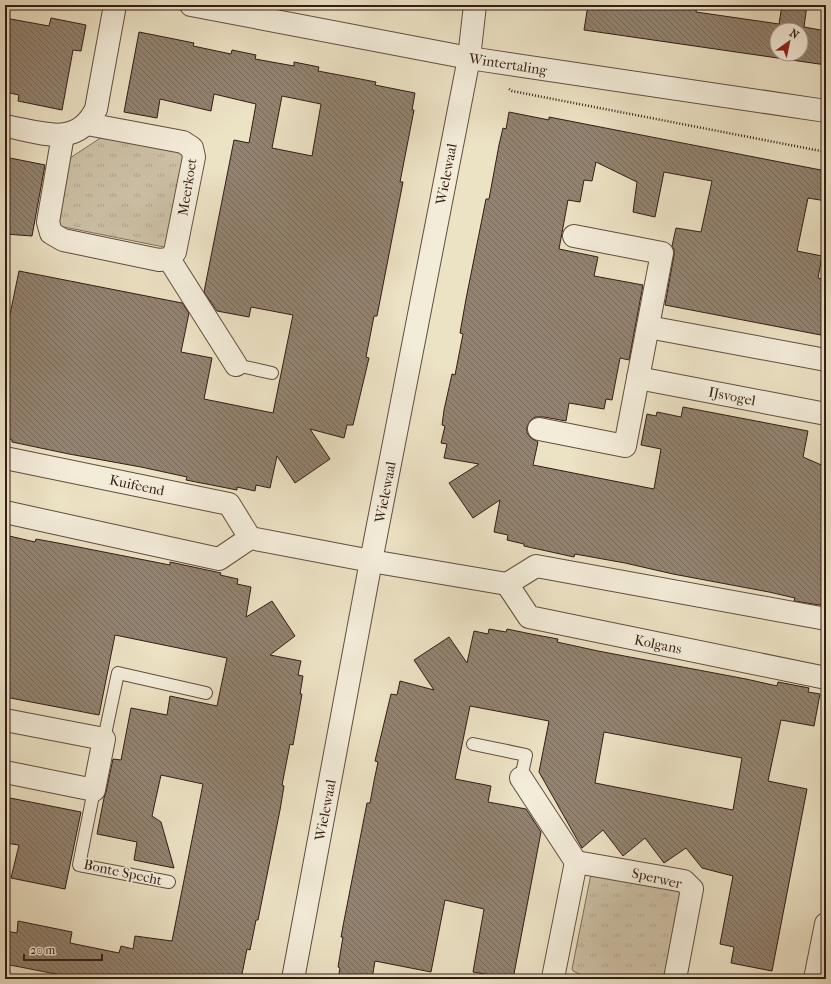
<svg xmlns="http://www.w3.org/2000/svg" width="831" height="984" font-family="'IM FELL French Canon',serif">
  <style>
    .grass { fill: url(#grass-tufts); stroke: #806f5d }
    .building { fill: url(#building-back-hatch); stroke: #331d14; fill-rule: evenodd }
    .lines { fill: none; stroke-linecap: round; stroke-linejoin: round }
    .lane-casing { stroke: #614e40; stroke-width: 14 }
    .street-casing { stroke: #614e40; stroke-width: 24 }
    .path { stroke: #331d14; stroke-width: 2.5; stroke-dasharray: 1 2; stroke-linecap: butt }
    .lane { stroke: #f3ecd9; stroke-width: 12 }
    .street { stroke: #f3ecd9; stroke-width: 22 }
    .labels { text-anchor: middle; stroke-width: 3; stroke-linejoin: round; paint-order: stroke }
    .street-label { font-size: 14px; fill: #331d14; stroke: #f3ecd9 }
  </style>
  <defs>
    <pattern id="grass-tufts" width="24" height="20" patternUnits="userSpaceOnUse"><rect width="24" height="20" fill="#cdc1a6"/><path d="M3 7l-1-3M5 7V3M7 7l1-3M15 17l-1-3M17 17v-4M19 17l1-3" fill="none" stroke="#b0a58e"/></pattern>
    <pattern id="building-back-hatch" width="6" height="6" patternUnits="userSpaceOnUse"><rect width="6" height="6" fill="#938370"/><path d="M-1 5l2 2M0 0l6 6M5-1l2 2" fill="none" stroke="#796b5b"/></pattern>
  </defs>
  <rect width="100%" height="100%" fill="#ece2c4"/>
  <filter id="stains"><feTurbulence type="fractalNoise" baseFrequency=".005" numOctaves="4"/><feColorMatrix values="0 0 0 0 .2 0 0 0 0 .09 0 0 0 0 .02 0 0 0 .5 -.17"/></filter>
  <radialGradient id="worn" r=".72"><stop offset=".6" stop-color="#630" stop-opacity="0"/><stop offset="1" stop-color="#630" stop-opacity=".3"/></radialGradient>
  <g class="grass">
    <path d="M111 131 186 154 169 245 164 247 59 226 56 224 70 158Z"/>
    <path d="M591 874 685 891 669 972 649 979H603L586 977 573 971 572 969Z"/>
  </g>
  <g class="building">
    <path d="M588 5 610 9V5H697L696 12 779 24 782 5H807L804 27 826 31V65L584 30ZM777 30H801V54H777Z"/>
    <path d="M5 18 49 26 51 18 86 25 81 51 73 50 62 110 18 101 19 95 5 92Z"/>
    <path d="M139 32 194 43 193 46 231 54 232 50 256 55 255 59 294 66V62L319 67 318 71 376 82 375 85 415 93 412 110H414L400 182H403L377 316H374L366 357 369 358 353 425H347L344 438 310 429 330 459 295 483 277 456 270 488 256 485 255 491 237 487V490L186 480 187 477 141 467 69 454 12 442V440L5 438V323L8 324 19 271 182 303 189 313 181 352 212 358 204 399 273 413 293 315 251 307 249 317 217 311 204 292 234 140 249 143 256 104 214 94 211 111 160 99 157 118 124 112ZM282 96 321 104 312 156 272 148Z"/>
    <path d="M509 112 549 120V117L826 171V201L808 198 797 251 822 256 818 278 826 280V336L665 305 674 255V249L672 246 676 228 701 232 712 181 664 172 655 217 633 212 637 182 596 162 592 181 584 180 580 202 568 200 559 249 598 257 594 276 643 285 629 360 620 358 612 400 606 399 604 409 569 403 566 421 544 417H535L530 421 527 427V433L531 438 538 442 533 465 654 489 661 449 641 445 647 414 656 416 657 412 681 417 683 407 808 431 803 457 826 467V606L794 601 795 598 769 592 673 574 625 563 575 554 574 557 524 546V544L507 540 508 535 494 532 500 500 473 518 449 483 479 464 444 458 447 444 441 443 445 426 442 425 444 410 452 374 455 375 463 334 460 333 466 299 486 199H489L499 145 503 128 506 129Z"/>
    <path d="M5 157 45 165 32 236 5 234Z"/>
    <path d="M5 535 35 542 36 539 58 543 170 565V562L221 573 220 575 238 579 237 584 251 587 246 617 272 601 295 636 270 655 301 661 298 675 303 676 300 694H302L293 745 290 744 282 785 284 786 280 810 258 920H256L250 950 247 949 241 979H81L5 964V931L17 933 18 921 72 932 70 943 119 953 121 946 133 949 135 936 172 941 203 784 161 775 152 816 161 822 174 868 134 860 137 842 97 834 104 798 106 792 113 759 121 760 131 708 167 715 170 696 217 706 227 658 115 635 99 715 5 697Z"/>
    <path d="M489 629 506 632 507 629 531 634 558 639 557 642 598 651 746 679 777 686 778 682 809 688 808 692 820 694 814 726 781 720 768 781 807 789 772 971 731 963 734 947 720 944 733 876 702 868 686 848 664 863 645 838 623 856 603 830 582 848 539 772 549 721 470 706 455 779 491 786 488 802 526 809 541 832 513 979 473 972 484 909 445 900 431 972 375 961 372 979H338L340 968 338 967 343 937H341L343 926 367 803H370L374 781 378 762 375 761 391 694 397 695 400 681 434 690 414 660 449 637 467 663 474 631 488 634ZM604 732 742 758 733 810 595 783Z"/>
    <path d="M5 797 81 812 65 889 11 878 19 845 5 843Z"/>
  </g>
  <g class="lines">
    <defs>
      <g id="lane">
        <path d="M236 365 272 373"/>
        <path d="M104 739 118 673 206 693"/>
        <path d="M473 744 526 755 521 778"/>
        <path d="M94 790 79 865 169 882"/>
      </g>
      <g id="street">
        <path d="M191 5 469 58 826 111"/>
        <path d="M5 126C40 132 77 149 96 109L115 5"/>
        <path d="M63 135 48 222 51 233 63 240 159 260 169 259 175 252 194 157 192 148 183 142 87 124"/>
        <path d="M169 259 236 365"/>
        <path d="M648 327 826 360"/>
        <path d="M638 378 826 414"/>
        <path d="M539 429 625 446 662 253 574 236"/>
        <path d="M5 458 229 504 250 538"/>
        <path d="M5 512 219 559 250 538 371 561 507 584"/>
        <path d="M826 619 536 566 507 584 529 617 826 678"/>
        <path d="M5 720 104 739 94 790 5 772"/>
        <path d="M521 778 576 862"/>
        <path d="M293 979 371 561 469 58 475 5"/>
        <path d="M556 979 553 978 576 862 684 881 692 889 675 979"/>
        <path d="M815 979 826 924"/>
      </g>
    </defs>
    <use href="#lane" class="lane-casing"/>
    <use href="#street" class="street-casing"/>
    <path class="path" d="M509 89 512 91 826 152"/>
    <use href="#lane" class="lane"/>
    <use href="#street" class="street"/>
  </g>
  <g class="labels">
    <g class="street-label">
      <text transform="translate(508 64) rotate(9)" y="5">Wintertaling</text>
      <text transform="translate(446 174) rotate(-79)" y="5">Wielewaal</text>
      <text transform="translate(187 187) rotate(-81)" y="5">Meerkoet</text>
      <text transform="translate(732 396) rotate(11)" y="5">IJsvogel</text>
      <text transform="translate(137 485) rotate(12)" y="5">Kuifeend</text>
      <text transform="translate(385 492) rotate(-79)" y="5">Wielewaal</text>
      <text transform="translate(658 644) rotate(12)" y="5">Kolgans</text>
      <text transform="translate(325 810) rotate(-79)" y="5">Wielewaal</text>
      <text transform="translate(123 872) rotate(12)" y="5">Bonte Specht</text>
      <text transform="translate(657 878) rotate(13)" y="5">Sperwer</text>
    </g>
  </g>
  <rect width="831" height="984" fill="none" stroke="#ece2c4" stroke-width="20"/>
  <rect x="6" y="6" width="819" height="972" fill="none" stroke="#331d14" stroke-width="2"/>
  <rect x="10" y="10" width="811" height="964" fill="none" stroke="#331d14"/>
  <g transform="translate(789 42) rotate(33)"><circle r="19" fill="#f3ecd9" stroke="#a6998a"/>
  <path d="M0-3L7 15L0 10L-7 15Z" fill="#8f2418"/>
  <text y="-6" font-size="11" font-weight="bold" text-anchor="middle" fill="#331d14">N</text>
  </g>
  <path d="M24 954v6h78v-6" fill="none" stroke="#331d14" stroke-width="2"/>
  <text x="30" y="954" font-size="12" fill="#331d14" stroke="#f3ecd9" stroke-width="3" paint-order="stroke">20 m</text>
  <rect width="100%" height="100%" filter="url(#stains)"/>
  <rect width="100%" height="100%" fill="url(#worn)"/>
</svg>
